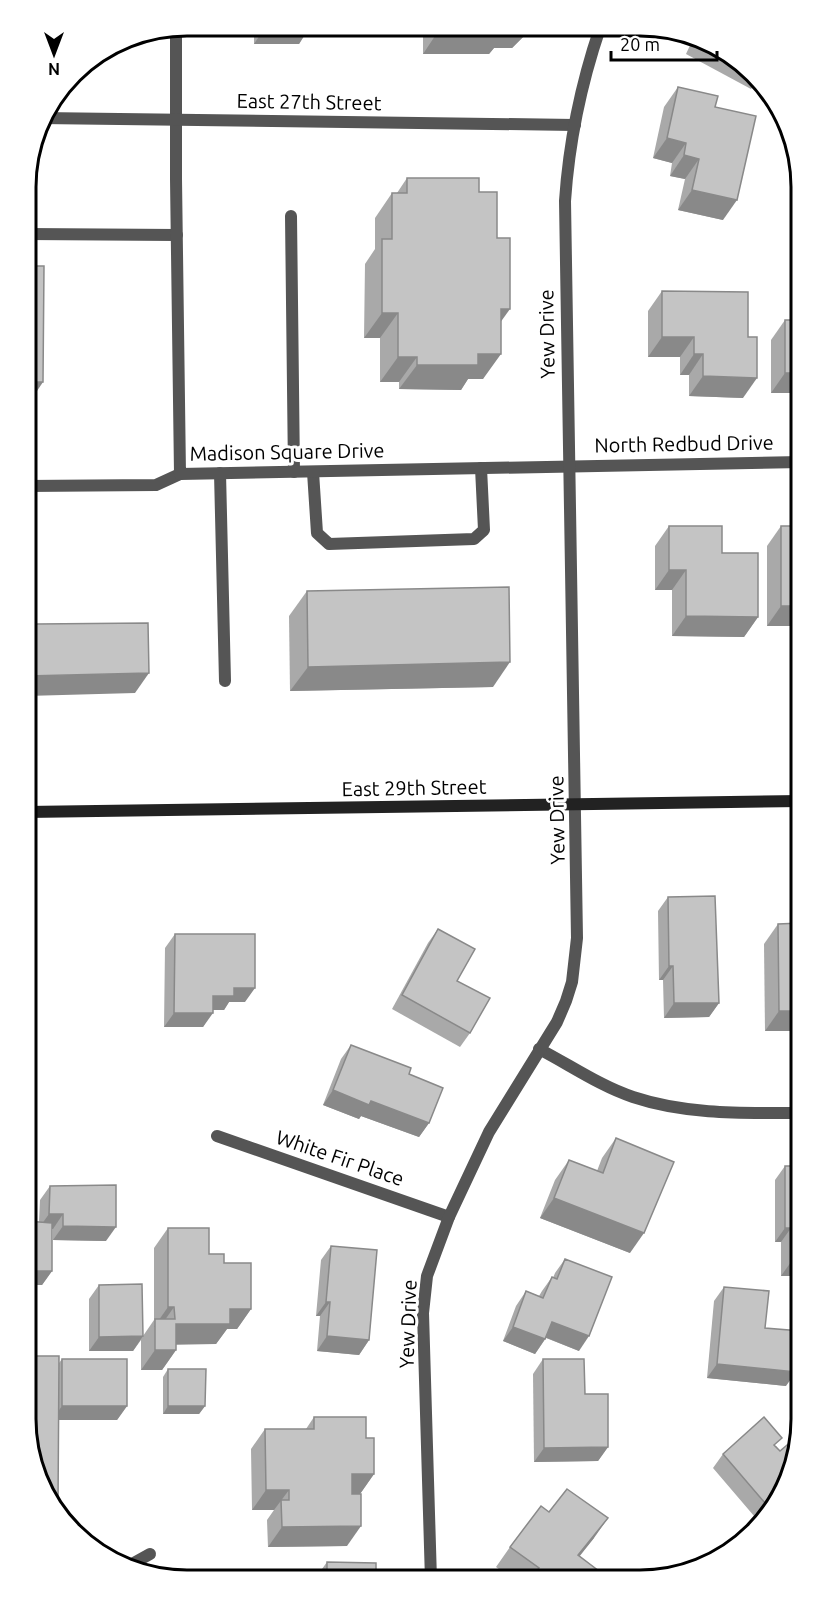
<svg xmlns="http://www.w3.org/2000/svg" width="827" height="1606" font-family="Ubuntu,sans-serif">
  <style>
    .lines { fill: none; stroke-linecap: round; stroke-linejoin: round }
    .lane { stroke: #555; stroke-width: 12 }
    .street { stroke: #555; stroke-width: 12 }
    .secondary { stroke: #222; stroke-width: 12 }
    .wall { fill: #a9a9a9 }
    .shaded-wall { fill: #898989 }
    .building { fill: #c4c4c4; stroke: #898989; stroke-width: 1.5 }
    .labels { text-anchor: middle; stroke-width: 6; stroke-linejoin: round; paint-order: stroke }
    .street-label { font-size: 20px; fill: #000; stroke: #fff }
    .rim { fill: none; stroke: #000; stroke-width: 3 }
  </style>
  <rect width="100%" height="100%" fill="#fff"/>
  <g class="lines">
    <g class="lane">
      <path d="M291 216 294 472"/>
      <path d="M27 234 177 235"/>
      <path d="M313 472 317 533 329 544 474 539 484 530 481 468"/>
      <path d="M220 473 225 681"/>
      <path d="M26 486 156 485 180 474"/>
    </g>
    <g class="street">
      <path d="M176 28V179L180 474 801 462"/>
      <path d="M41 118 575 125"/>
      <path d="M539 1049C570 1065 600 1086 633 1097 687 1115 745 1113 801 1113"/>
      <path d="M217 1136 449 1217"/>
      <path d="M132 1564 150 1554"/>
      <path d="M431 1580 423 1313 427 1276 449 1217 489 1132 557 1022 566 1001 572 982 577 938 565 201C569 142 581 84 600 28"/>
    </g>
    <path class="secondary" d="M26 812 801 801"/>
  </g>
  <g class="wall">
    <path d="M254 26 370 27 363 36H304L299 44H254Z"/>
    <path d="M423 27 529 28 523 37 512 48H494L489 54H423Z"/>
    <path d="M693 39 747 66 757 81 751 89 686 54Z"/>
    <path d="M678 87 715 107 723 220 678 210 685 179 670 176 672 163 653 158 664 107Z"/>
    <path d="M407 178 479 192 497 238 501 322 483 379H468L461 390 399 389V382H380V338H364L365 264 375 249V218L392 193H397Z"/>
    <path d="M662 291 743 398 689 396V375H680V357H648V311Z"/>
    <path d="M785 320 801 393H771V340Z"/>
    <path d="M669 526 722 553 758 617 744 637 672 636V590H655V546Z"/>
    <path d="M781 526 801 626H767V546Z"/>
    <path d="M307 591 493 687 290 691 289 616Z"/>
    <path d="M668 897 719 1003 709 1017 664 1018 663 980H659L658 911Z"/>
    <path d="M778 924 801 1031H765L764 944Z"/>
    <path d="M438 929 457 981 470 1033 460 1047 392 1009 428 943Z"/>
    <path d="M175 934 245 1002H229L224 1010H213L203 1027H164L165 948Z"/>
    <path d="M351 1045 409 1074 429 1123 419 1137 361 1116 359 1119 323 1105 341 1059Z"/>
    <path d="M616 1138 630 1253 540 1218 555 1180 569 1160 597 1171 602 1158Z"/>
    <path d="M785 1166 801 1276H781V1242H775V1180Z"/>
    <path d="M50 1186 106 1241 53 1240V1229L52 1228V1271L42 1285 39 1222 40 1200Z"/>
    <path d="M168 1228 224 1263 251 1309 237 1329H227L216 1344H176V1350L162 1370H141V1340L133 1351H89V1299L99 1285 143 1336 154 1320V1248Z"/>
    <path d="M331 1246 369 1340 359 1355 317 1351 320 1316H316L321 1260Z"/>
    <path d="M565 1259 579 1351 546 1338 535 1354 503 1341 516 1306 526 1291 539 1296 542 1291 552 1277 553 1278 555 1273Z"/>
    <path d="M724 1287 765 1328 786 1386 707 1378 714 1301Z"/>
    <path d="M62 1359 127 1406 117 1420H58L59 1363Z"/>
    <path d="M543 1359 585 1394 608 1447 598 1461 534 1462 533 1374Z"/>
    <path d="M168 1369 205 1406 199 1414H163V1377Z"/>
    <path d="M314 1417 366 1438 374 1474 360 1494H352L347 1546 268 1547 267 1520 274 1510H252L251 1449 265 1429H306Z"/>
    <path d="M799 1435 768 1518 760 1523 713 1468 723 1454 776 1446 780 1451Z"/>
    <path d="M549 1512 594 1538 579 1556 599 1580H514L496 1567 510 1547Z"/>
    <path d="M327 1562 376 1580 289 1579 290 1577 317 1576Z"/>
  </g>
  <g class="shaded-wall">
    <path d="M266 26 370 27 363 36H304L299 44H254Z"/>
    <path d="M503 28H529L523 37 512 48H494L489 54H423L437 33Z"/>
    <path d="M667 138 686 143 672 163 653 158Z"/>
    <path d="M684 155 699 159 685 179 670 176Z"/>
    <path d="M692 190 737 200 723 220 678 210Z"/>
    <path d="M501 309H510L492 334Z"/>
    <path d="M382 313H398L380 338H364Z"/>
    <path d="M662 337H694L680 357H648Z"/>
    <path d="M478 354H501L483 379H468L461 390 399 389 417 365Z"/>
    <path d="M694 354H703L689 375H680Z"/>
    <path d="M398 357H417L399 382H380Z"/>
    <path d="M785 373H801V393H771Z"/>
    <path d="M703 376 757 378 743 398 689 396Z"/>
    <path d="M27 382H43L27 406Z"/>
    <path d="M669 570H686L672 590H655Z"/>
    <path d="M781 606H801V626H767Z"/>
    <path d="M686 616 758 617 744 637 672 636Z"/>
    <path d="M510 662 493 687 290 691 308 667Z"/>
    <path d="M149 673 135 693 26 696V676Z"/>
    <path d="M669 966H673L663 980H659Z"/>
    <path d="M234 988H255L245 1002H229L224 1010H203L213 996Z"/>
    <path d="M674 1003H719L709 1017 664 1018Z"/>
    <path d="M779 1011H801V1031H765Z"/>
    <path d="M174 1013H213L203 1027H164Z"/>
    <path d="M333 1090 371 1101 429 1123 419 1137 361 1116 359 1119 323 1105Z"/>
    <path d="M554 1198 644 1233 630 1253 540 1218Z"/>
    <path d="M49 1214H63L53 1229 39 1228Z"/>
    <path d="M63 1226 116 1227 106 1241 53 1240Z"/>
    <path d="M785 1228H791L781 1242H775Z"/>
    <path d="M791 1262H801V1276H781Z"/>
    <path d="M26 1271H52L42 1285H26Z"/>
    <path d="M326 1302H330L320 1316H316Z"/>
    <path d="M168 1307H174L160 1327H154Z"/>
    <path d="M230 1309H251L237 1329H227L216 1344 162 1345 176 1324Z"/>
    <path d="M552 1322 589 1336 579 1351 542 1336Z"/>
    <path d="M513 1327 545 1339 535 1354 503 1341Z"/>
    <path d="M143 1336 133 1351H89L99 1337Z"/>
    <path d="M327 1336 369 1340 359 1355 317 1351Z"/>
    <path d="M155 1350H176L162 1370H141Z"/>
    <path d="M717 1364 796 1372 786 1386 707 1378Z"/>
    <path d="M62 1406H127L117 1420H52Z"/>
    <path d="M168 1406H205L199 1414H163Z"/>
    <path d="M608 1447 598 1461 534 1462 544 1448Z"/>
    <path d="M352 1474H374L360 1494H338Z"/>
    <path d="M266 1490H289L274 1510H252Z"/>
    <path d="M608 1518 594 1538 564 1576 578 1555Z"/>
    <path d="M361 1526 347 1546 268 1547 282 1527Z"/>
  </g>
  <g class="building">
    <path d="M437 27 509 28H503V34L437 33Z"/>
    <path d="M678 87 718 96 715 107 756 116 737 200 692 190 699 159 684 155 686 143 667 138Z"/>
    <path d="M407 178H479V192H497V238H510V309H501V354H478V365H417V357H398V313H382V239H392V193H407Z"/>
    <path d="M27 266H44L43 382H27Z"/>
    <path d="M662 291 748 292V337H757V378L703 376V354H694V337H662Z"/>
    <rect x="785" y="320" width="16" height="53"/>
    <path d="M669 526H722V553H758V617L686 616V570H669Z"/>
    <rect x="781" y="526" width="20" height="80"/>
    <path d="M26 555H33L36 624 148 623 149 673 26 676Z"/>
    <path d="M509 587 510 662 308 667 307 591Z"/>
    <path d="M715 896 719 1003H674L673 966H669L668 897Z"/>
    <path d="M801 923V1011H779L778 924Z"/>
    <path d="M438 929 475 949 457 981 490 998 470 1033 402 995Z"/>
    <path d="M175 934H255V988H234V996H213V1013H174Z"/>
    <path d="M351 1045 411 1068 409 1074 443 1088 429 1123 371 1101 369 1105 333 1090Z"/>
    <path d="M616 1138 674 1162 644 1233 554 1198 569 1160 603 1173Z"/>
    <path d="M785 1166H801V1262H791V1228H785Z"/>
    <path d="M116 1185V1227L63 1226V1214H49L50 1186Z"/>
    <path d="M26 1221 52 1223V1271H26Z"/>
    <path d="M168 1228H209V1254H224V1263H251V1309H230V1324H176V1350H155V1319H175L174 1307H168Z"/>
    <path d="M331 1246 377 1250 369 1340 327 1336 330 1302H326Z"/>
    <path d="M565 1259 612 1277 589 1336 552 1322 545 1339 513 1327 526 1291 543 1298 552 1277 557 1279Z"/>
    <path d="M142 1284 143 1336 99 1337V1285Z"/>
    <path d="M724 1287 769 1291 765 1328 801 1331 796 1372 717 1364Z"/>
    <path d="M26 1356H59L58 1506 34 1471 26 1419Z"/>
    <rect x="62" y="1359" width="65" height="47"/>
    <path d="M543 1359H584L585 1394H608V1447L544 1448Z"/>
    <path d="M168 1369H206L205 1406H168Z"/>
    <path d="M314 1417H366V1438H374V1474H352V1494H361V1526L282 1527 281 1500H289V1490H266L265 1429H314Z"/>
    <path d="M764 1417 782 1438 774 1445 780 1451 799 1435 771 1510 723 1454Z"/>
    <path d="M567 1489 608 1518 578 1555 603 1574 598 1580H544L535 1573 539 1568 510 1547 541 1506 549 1512Z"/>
    <path d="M327 1562 376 1563V1580L290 1579V1577L327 1576Z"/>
  </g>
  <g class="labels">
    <g class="street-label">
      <text transform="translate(309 102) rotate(1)" y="7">East 27th Street</text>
      <text transform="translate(547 334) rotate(-91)" y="7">Yew Drive</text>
      <text transform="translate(684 444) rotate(-1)" y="7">North Redbud Drive</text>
      <text transform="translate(287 452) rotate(-1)" y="7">Madison Square Drive</text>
      <text transform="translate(414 788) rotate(-1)" y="7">East 29th Street</text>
      <text transform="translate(557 820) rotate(-91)" y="7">Yew Drive</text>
      <text transform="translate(340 1158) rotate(19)" y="7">White Fir Place</text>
      <text transform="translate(408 1324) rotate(-88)" y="7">Yew Drive</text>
    </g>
  </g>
  <path d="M0 0H827V1606H0ZM187 36H640A151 151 0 0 1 791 187V1419A151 151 0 0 1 640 1570H187A151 151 0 0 1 36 1419V187A151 151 0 0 1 187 36Z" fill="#fff" fill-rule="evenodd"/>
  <path class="rim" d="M187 36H640A151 151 0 0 1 791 187V1419A151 151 0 0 1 640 1570H187A151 151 0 0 1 36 1419V187A151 151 0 0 1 187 36Z"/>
  <g transform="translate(54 54) rotate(180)" stroke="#ffffff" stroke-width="4.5" paint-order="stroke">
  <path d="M0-4.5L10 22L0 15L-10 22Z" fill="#000000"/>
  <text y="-9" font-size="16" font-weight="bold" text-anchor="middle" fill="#000000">N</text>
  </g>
  <path d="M611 51v9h106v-9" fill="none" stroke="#000000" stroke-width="3"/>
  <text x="620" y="51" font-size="18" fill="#000000" stroke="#ffffff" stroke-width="4.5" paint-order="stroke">20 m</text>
</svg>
